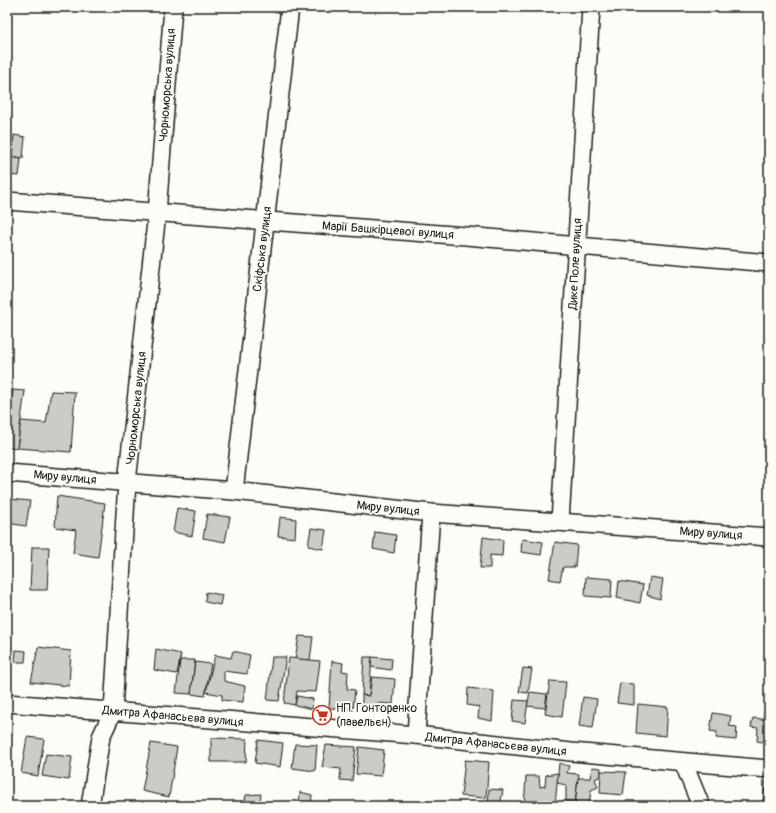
<svg xmlns="http://www.w3.org/2000/svg" width="776" height="813" font-family="Pangolin,sans-serif">
  <style>
    .building { fill: #cccbc8; stroke: #1c1c1c }
    .lines { fill: none; stroke-linecap: round; stroke-linejoin: round }
    .minor-casing { stroke: #1c1c1c; stroke-width: 20 }
    .minor { stroke: #fdfcf7; stroke-width: 17 }
    .labels { text-anchor: middle; stroke-width: 3.5; stroke-linejoin: round; paint-order: stroke }
    .street-label { font-size: 12px; fill: #1c1c1c; stroke: #fdfcf7 }
    .poi-label { font-size: 12px; fill: #1c1c1c; stroke: #fdfcf7; text-anchor: start }
  </style>
  <rect width="100%" height="100%" fill="#fdfcf7"/>
  <filter id="ink" filterUnits="userSpaceOnUse"><feTurbulence type="fractalNoise" baseFrequency=".025" numOctaves="2"/><feDisplacementMap in="SourceGraphic" scale="8" xChannelSelector="R" yChannelSelector="G"/><feConvolveMatrix kernelMatrix="1 2 1 2 8 2 1 2 1" color-interpolation-filters="sRGB"/></filter>
  <g filter="url(#ink)">
    <g class="building">
      <path d="M14 135 25 137 23 158 12 156Z"/>
      <path d="M7 157 21 159 19 176 7 175Z"/>
      <path d="M13 390 25 391 17 448 7 447V423Z"/>
      <path d="M51 391 75 392 71 452 17 448 21 421 46 423Z"/>
      <path d="M57 496 105 503 98 557 73 553 76 530 55 527Z"/>
      <path d="M9 499 30 501 26 526 7 523Z"/>
      <path d="M177 508 196 511 192 536 173 532Z"/>
      <path d="M207 514 230 517 225 542 203 538Z"/>
      <path d="M280 517 296 519 295 538 278 536Z"/>
      <path d="M311 528 326 530 323 549 308 546Z"/>
      <path d="M375 532 396 535 394 553 373 549Z"/>
      <path d="M483 537 503 540 502 556 490 555V568H480Z"/>
      <path d="M522 539 543 542 541 555 521 552Z"/>
      <path d="M555 542 577 545 575 567H563L560 581 549 579Z"/>
      <path d="M32 547H49L47 590H30Z"/>
      <path d="M586 577 612 579 611 598 585 596Z"/>
      <path d="M650 577 663 579 660 599 647 595Z"/>
      <path d="M619 581 643 585 640 603 617 598Z"/>
      <path d="M206 592 222 595 220 605 205 602Z"/>
      <path d="M299 636 313 637 310 660 295 659Z"/>
      <path d="M38 647 71 651 69 686 31 682Z"/>
      <path d="M156 649 181 654 177 674 154 670Z"/>
      <path d="M16 650 26 651 25 662H15Z"/>
      <path d="M233 651 250 655 247 674 224 671V681L245 686 243 702 222 700V695L206 692 215 655 231 658Z"/>
      <path d="M272 657H286L279 701 267 700Z"/>
      <path d="M364 657H372L369 696 362 695Z"/>
      <path d="M372 657 392 659 391 670 371 667Z"/>
      <path d="M289 658 320 661 316 692 297 691 295 705 284 703Z"/>
      <path d="M180 660H195L191 694 176 693Z"/>
      <path d="M332 661 343 663 342 671 348 672 347 689 355 690 353 709 329 708Z"/>
      <path d="M195 662 211 664 205 696 191 694Z"/>
      <path d="M523 668 532 669 528 693 519 692Z"/>
      <path d="M372 677 395 679 393 704 377 703 375 709 362 707V695L369 696Z"/>
      <path d="M550 681 566 682 562 717 545 714Z"/>
      <path d="M620 683 634 684V705L617 703Z"/>
      <path d="M468 688 494 691 492 721 478 718 479 707 467 705Z"/>
      <path d="M530 692 547 694 545 708 527 706Z"/>
      <path d="M297 696 313 699 312 709 295 705Z"/>
      <path d="M583 697 597 699 593 728 579 726Z"/>
      <path d="M514 700 528 701 525 723 512 721Z"/>
      <path d="M766 701H769V720L763 719Z"/>
      <path d="M638 704 668 707 666 736 636 733Z"/>
      <path d="M713 713 731 716 729 726 737 727 736 740 716 738 717 732 710 731Z"/>
      <path d="M753 718 769 720V743L757 741 758 728 751 727Z"/>
      <path d="M27 737 44 739 38 776 21 773Z"/>
      <path d="M211 738 247 739 246 762H211Z"/>
      <path d="M258 740 283 743 280 767 255 763Z"/>
      <path d="M151 743 177 747 169 797 142 791Z"/>
      <path d="M295 744 317 745 315 771 292 768Z"/>
      <path d="M326 745 356 747 352 781 340 780 341 769 322 767Z"/>
      <path d="M359 747 384 750 381 776 356 774Z"/>
      <path d="M46 754 72 757 69 780 42 776Z"/>
      <path d="M465 760 489 762 486 798 461 796Z"/>
      <path d="M559 763 569 766 567 773 579 774 575 801H566V785L557 783Z"/>
      <path d="M592 767 601 768V776L595 779 598 787 591 790 589 806H575L578 778H590Z"/>
      <path d="M601 771 626 772 623 795 600 793Z"/>
      <path d="M558 773 555 806H524L526 776H539L540 787 545 786 546 775Z"/>
      <path d="M766 780 769 781V806H762Z"/>
      <path d="M489 789 503 790 500 806H488Z"/>
      <path d="M300 792 312 795 311 806H299Z"/>
      <path d="M261 794 259 806H244L246 795Z"/>
    </g>
    <g class="lines">
      <defs>
        <g id="minor">
          <path d="M7 201 466 236 769 263"/>
          <path d="M7 473 234 491 431 513 769 537"/>
          <path d="M234 491 290 7"/>
          <path d="M560 522 591 7"/>
          <path d="M7 703 416 735 571 752 769 769"/>
          <path d="M416 735 431 513"/>
          <path d="M683 762 701 806"/>
          <path d="M90 806 101 737 113 711 127 482 157 213 173 7"/>
        </g>
      </defs>
      <use href="#minor" class="minor-casing"/>
      <use href="#minor" class="minor"/>
    </g>
  </g>
  <defs>
    <symbol id="supermarket-ring" viewBox="-11 -11 22 22"><circle r="9.5" fill="#fdfcf7" stroke="#c8321e" stroke-width="1.5"/><path d="M-6-5.5h2.5l.6 2H6L4.5 2H-2.5L-4.4-4H-6ZM-1.5 3.2a1.3 1.3 0 1 0 .1 0ZM3 3.2a1.3 1.3 0 1 0 .1 0Z" fill="#c8321e"/></symbol>
  </defs>
  <g fill-rule="evenodd">
    <use href="#supermarket-ring" x="311" y="704" width="22" height="22"/>
  </g>
  <g class="labels">
    <g class="street-label">
      <text transform="translate(167 85) rotate(-86)" y="4">Чорноморська вулиця</text>
      <text transform="translate(388 230) rotate(4)" y="4">Марії Башкірцевої вулиця</text>
      <text transform="translate(262 249) rotate(-83)" y="4">Скіфська вулиця</text>
      <text transform="translate(575 264) rotate(-87)" y="4">Дике Поле вулиця</text>
      <text transform="translate(136 408) rotate(-84)" y="4">Чорноморська вулиця</text>
      <text transform="translate(65 477) rotate(5)" y="4">Миру вулиця</text>
      <text transform="translate(388 508) rotate(6)" y="4">Миру вулиця</text>
      <text transform="translate(711 533) rotate(4)" y="4">Миру вулиця</text>
      <text transform="translate(173 716) rotate(5)" y="4">Дмитра Афанасьєва вулиця</text>
      <text transform="translate(496 744) rotate(6)" y="4">Дмитра Афанасьєва вулиця</text>
    </g>
    <g class="poi-label">
      <text x="336" y="712">НП. Гонторенко<tspan x="336" dy="14">(павельєн)</tspan></text>
    </g>
  </g>
  <rect width="776" height="813" fill="none" stroke="#fdfcf7" stroke-width="24"/>
  <rect x="12" y="12" width="752" height="789" fill="none" stroke="#1c1c1c" stroke-width="1.5" filter="url(#ink)"/>
</svg>
